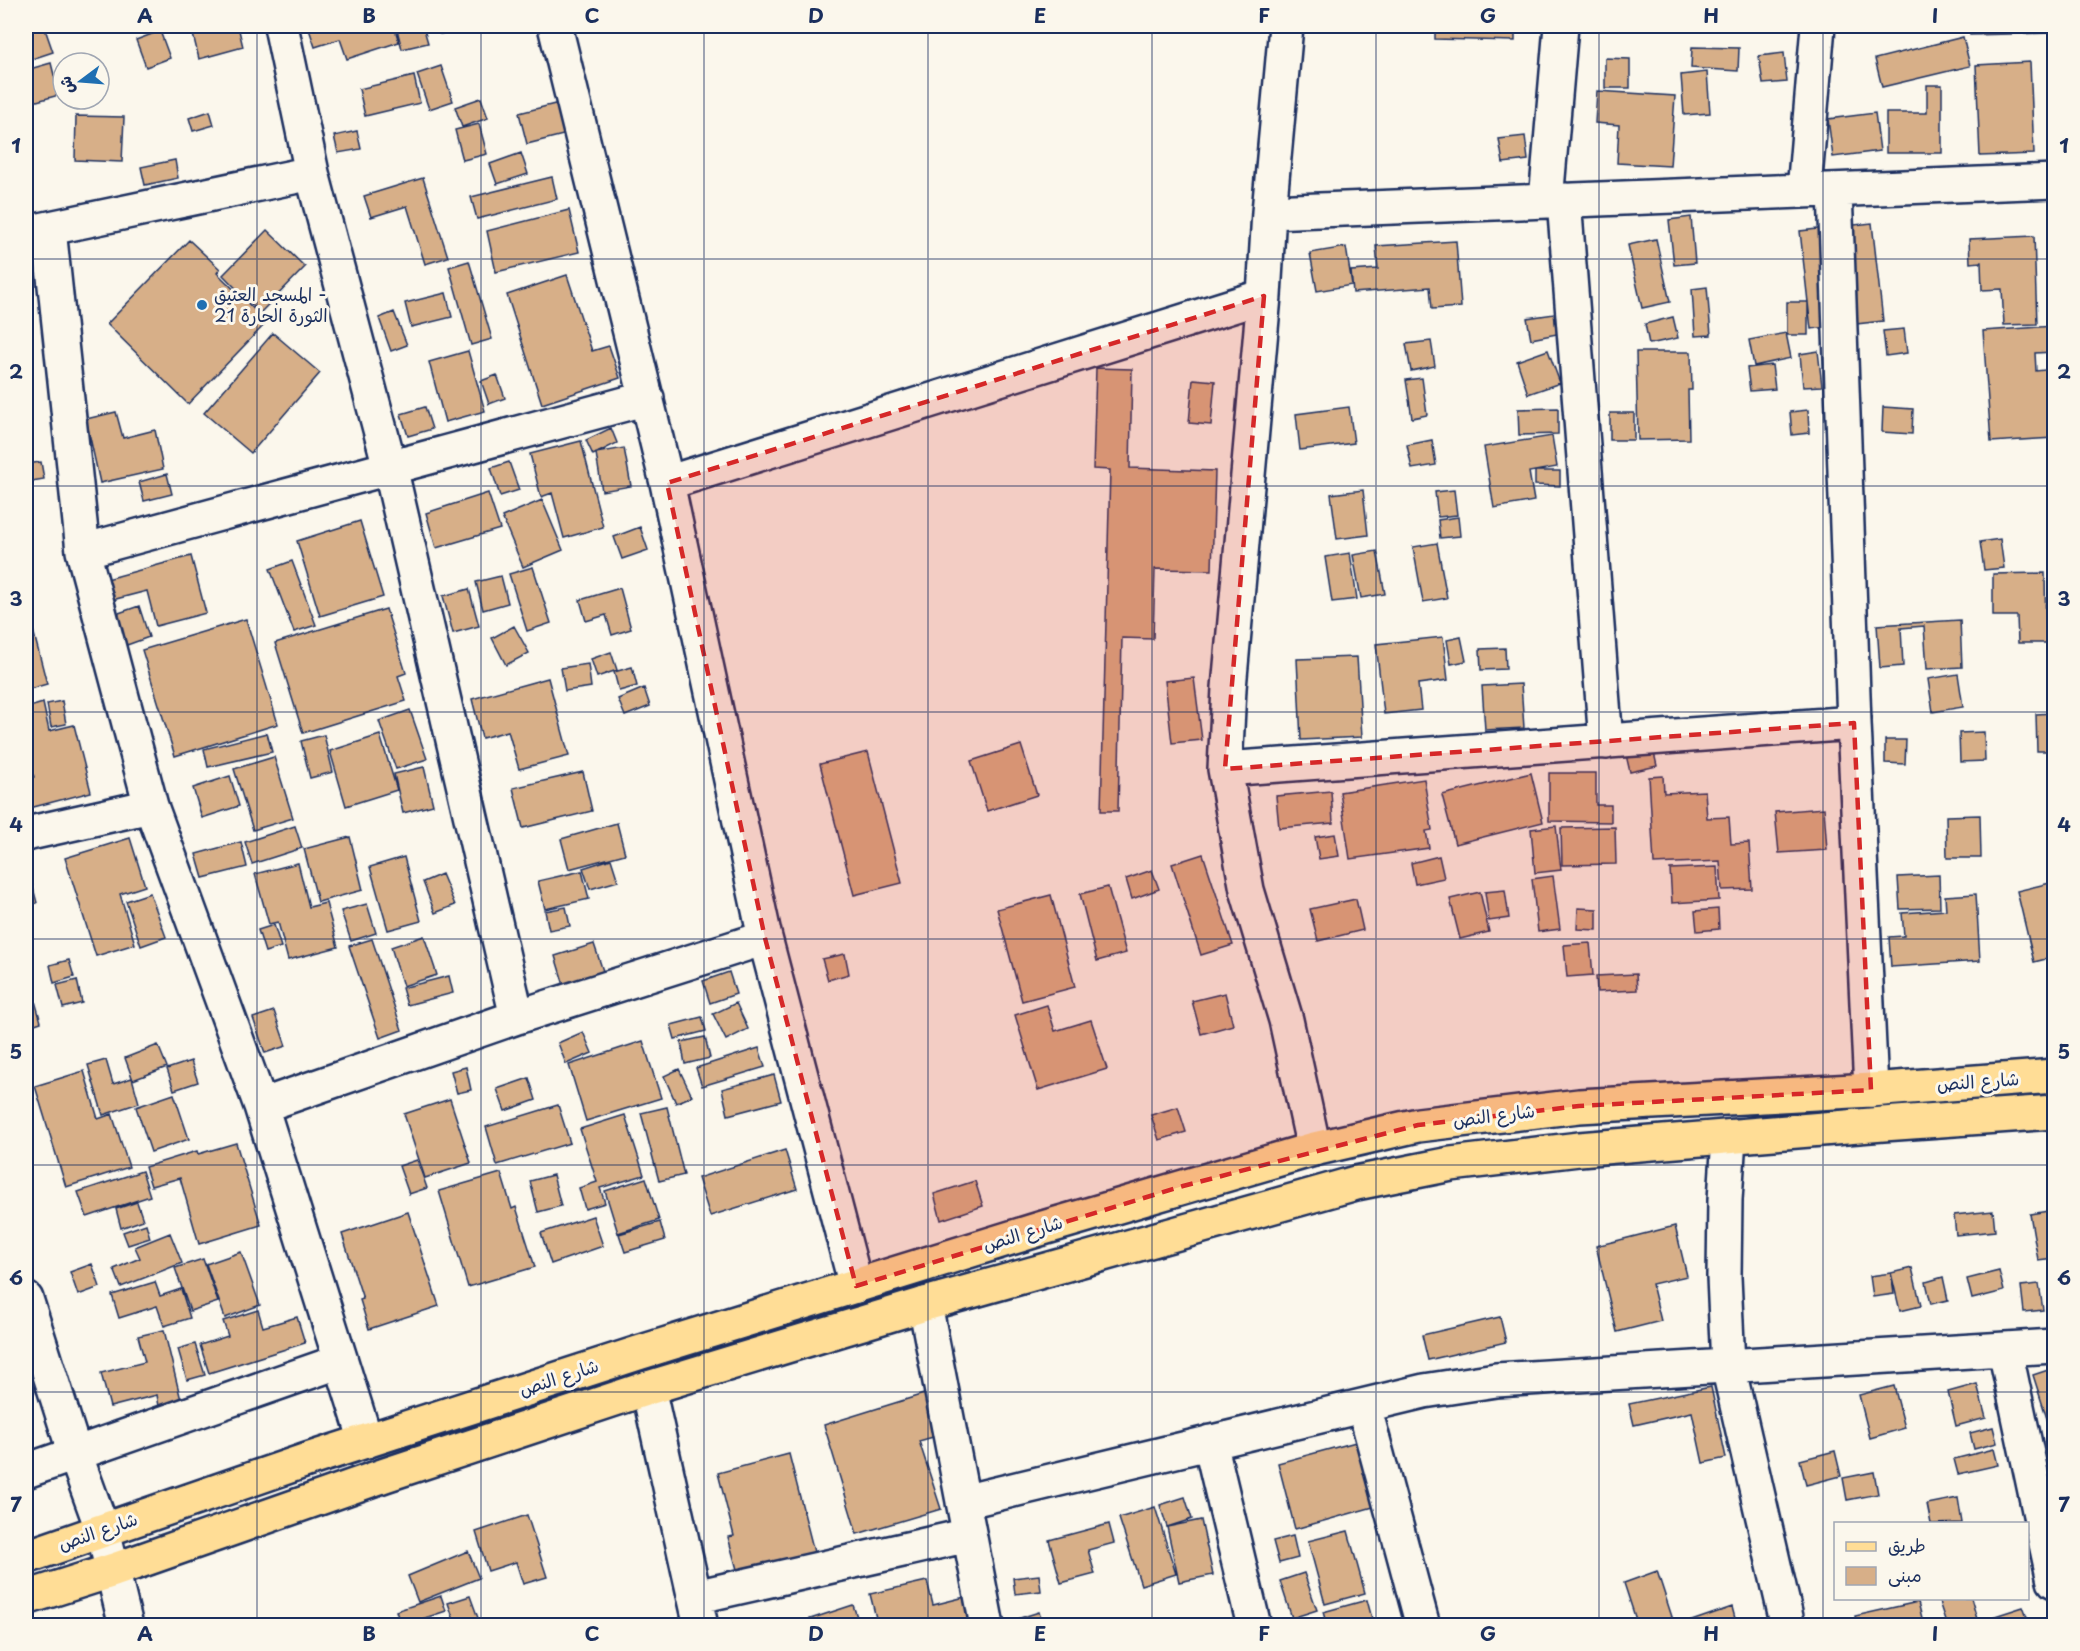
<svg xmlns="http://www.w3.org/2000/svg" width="2080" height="1651" font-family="'Playpen Sans','Playpen Sans Arabic',sans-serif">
<rect width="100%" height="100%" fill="#fbf7ec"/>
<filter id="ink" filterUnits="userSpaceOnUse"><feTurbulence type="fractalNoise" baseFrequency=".0167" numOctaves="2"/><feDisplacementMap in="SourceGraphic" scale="12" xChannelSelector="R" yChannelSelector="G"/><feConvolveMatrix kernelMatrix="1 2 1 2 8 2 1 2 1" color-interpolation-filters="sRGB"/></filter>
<g filter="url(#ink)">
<path fill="#d7af88" stroke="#1b2f5e" stroke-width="1.5" d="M26,26H44L53,52L26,61Z
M191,26H238L243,47L199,59Z
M308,26H394L399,42L347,59L340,39L315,47Z
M396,26H423L428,43L402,49Z
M438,26H475L440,34Z
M1435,26H1515V41L1435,39Z
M1970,26H2054V33L1970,35Z
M160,31L170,58L146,67L136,40Z
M1963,37L1970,66L1882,87L1875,59Z
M1692,47L1739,48L1738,71L1691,68Z
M1784,53L1787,82L1763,84L1759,56Z
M1605,58L1630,59V88H1605Z
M2030,62L2034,154L1980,156L1976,65Z
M51,63L59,95L26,104V70Z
M441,66L453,101L429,109L417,74Z
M1707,72L1710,113L1684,115L1681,75Z
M414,76L420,103L365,116L359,89Z
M1927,85H1942V153H1886V113H1927Z
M1597,91L1675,96L1670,166L1617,163L1619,125L1595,123Z
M481,98L488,118L462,127L455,107Z
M567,101L575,132L527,144L519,113Z
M210,111L214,125L193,131L189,118Z
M1875,113L1880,151L1833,157L1828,119Z
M76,116L124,117L122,162L75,160Z
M479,124L487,154L463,160L455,130Z
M357,131L361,149L338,153L334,136Z
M1525,136L1528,160L1503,163L1499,139Z
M521,153L528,174L497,184L490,164Z
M175,160L178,178L145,185L141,167Z
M552,177L557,199L477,219L471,197Z
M423,178L448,257L425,264L407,206L371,217L364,196Z
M569,210L579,252L496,272L487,231Z
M1691,217L1695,263L1674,265L1669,220Z
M1872,223L1883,321L1811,329L1800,231Z
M267,230L305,267L260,313L223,275Z
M2034,236L2037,324L2004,325L2002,289L1982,290L1981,262L1970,263L1969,239Z
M1656,239L1670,302L1642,308L1628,245Z
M189,240L220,269L217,273L267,322L188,404L107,324Z
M1456,241L1461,307L1432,309L1430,287L1353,293L1351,271L1378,269L1376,246Z
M1346,247L1352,285L1317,291L1310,253Z
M469,261L492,339L471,345L449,267Z
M567,275L592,351L609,346L620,378L542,404L507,295Z
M1707,287L1711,335L1695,336L1692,289Z
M446,293L452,317L411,327L405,303Z
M1787,302H1808V335H1787Z
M394,312L407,345L391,351L379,318Z
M1554,314L1557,334L1531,339L1527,318Z
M1673,317L1678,338L1649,344L1645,324Z
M2054,326V352L2035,353L2036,371L2054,369V438L1991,442L1983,331Z
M1904,329L1907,353L1886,356L1883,331Z
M273,333L320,373L251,453L204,413Z
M1786,333L1791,358L1754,366L1749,340Z
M1431,341L1435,366L1411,371L1406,344Z
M1548,350L1560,383L1528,394L1517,361Z
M468,351L485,411L445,422L429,362Z
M1818,351L1822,386L1803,387L1800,354Z
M1636,352H1691L1692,390H1688L1689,439L1638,440Z
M1772,365L1775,389L1750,391L1747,368Z
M1096,368L1132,369L1130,468L1215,471L1212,570L1155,569L1153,639L1122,638L1118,811H1101L1110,470L1093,469Z
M497,375L505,398L489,404L481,381Z
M1422,378L1427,415L1412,418L1406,380Z
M1193,379L1215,381L1211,425L1189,423Z
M425,407L432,429L408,436L401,414Z
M1349,407L1354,443L1300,450L1296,414Z
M1883,407L1913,409L1912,434L1882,432Z
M1558,408V434L1519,435L1518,409Z
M1808,410L1809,433L1792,435L1790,412Z
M116,412L123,438L155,430L163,469L100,483L86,419Z
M1610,413H1634V440H1610Z
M611,428L617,443L593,455L586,440Z
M1552,436L1557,467L1529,472L1534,501L1494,508L1484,447Z
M1432,440L1436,465L1412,469L1407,445Z
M581,441L603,527L564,538L552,493L541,497L530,454Z
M624,448L631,486L602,491L596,453Z
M41,462L44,479L26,482V464Z
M509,462L519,490L500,496L491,468Z
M1535,471H1560V486L1535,485Z
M167,474L172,494L144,501L139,482Z
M1363,490L1368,535L1337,539L1331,494Z
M1454,490L1457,515L1438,517L1435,492Z
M488,493L500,529L436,548L426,513Z
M542,500L563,550L523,567L502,517Z
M1458,517L1460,536L1440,538L1438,520Z
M360,521L383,597L320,616L297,541Z
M640,527L648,550L622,559L614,537Z
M2000,539L2004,568L1984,570L1980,542Z
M1437,543L1447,598L1423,602L1413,547Z
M1377,551L1385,594L1361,598L1353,555Z
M1350,553L1357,599L1332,602L1325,557Z
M191,556L206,613L156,626L147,591L112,600L107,579Z
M292,561L316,625L294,632L270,569Z
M533,567L551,623L527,631L509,574Z
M2045,573L2046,643H2018L2017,616H1993V574Z
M501,576L508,603L483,610L476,582Z
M620,588L631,629L612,635L606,615L586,621L580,600Z
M469,589L479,626L453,633L443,596Z
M26,603L47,684L26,690Z
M139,606L149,637L127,645L116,614Z
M386,609L406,673L398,676L406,701L303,733L275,643Z
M246,619L278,724L175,756L142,650Z
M1960,620L1962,667L1927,669L1924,626L1901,628L1903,666L1880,668L1877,625Z
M514,626L529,653L506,665L492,638Z
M1443,637L1448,680L1418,684L1421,710L1384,714L1376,644Z
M1461,637L1466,661L1451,664L1447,640Z
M1505,648L1506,669L1481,670L1480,649Z
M611,652L617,670L597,677L591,659Z
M1357,657L1362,737L1301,740L1297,659Z
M588,664L591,687L565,691L561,668Z
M632,667L637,686L619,691L614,672Z
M1958,674L1963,707L1933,712L1928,679Z
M548,678L569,756L519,769L508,731L482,738L472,699Z
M1194,678L1202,740L1172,743L1165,681Z
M1521,684L1524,728L1485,730L1482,686Z
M644,688L650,706L625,716L618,699Z
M62,701L66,724L51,727L47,704Z
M43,703L49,731L74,725L91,792L26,809V779L34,777L26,743V708Z
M410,710L427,759L396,769L379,721Z
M2054,713V751H2037L2036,714Z
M1984,732L1985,761L1960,762L1959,733Z
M267,733L272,752L208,767L204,749Z
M324,735L333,772L310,778L301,741Z
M380,735L397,790L346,806L330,751Z
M1650,735L1657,766L1630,772L1623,742Z
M1885,740H1906L1905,764L1885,763Z
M1021,745L1037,795L987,811L971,761Z
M868,752L902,883L854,895L820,764Z
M274,757L293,818L253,830L234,769Z
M424,767L433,805L403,813L394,774Z
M583,772L592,811L523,828L513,788Z
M1531,773L1543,822L1455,844L1442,795Z
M1549,773H1596V805H1611V822L1549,821Z
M230,776L239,806L202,818L193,788Z
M1663,776L1664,793L1705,791L1707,818L1729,817L1731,844L1749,843L1752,889L1722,890L1720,861L1654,864L1649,777Z
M1424,779L1432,830L1426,831L1429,848L1350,859L1340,792Z
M1331,791L1333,823L1279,828L1276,796Z
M1824,808L1827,850L1779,853L1775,812Z
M1980,815L1981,858H1947L1946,816Z
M617,823L625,854L569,869L561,839Z
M295,826L302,848L252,864L245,842Z
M1556,826L1561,870L1535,873L1531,829Z
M1615,827L1616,864L1562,865L1561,828Z
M1335,834L1339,856L1319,859L1315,837Z
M350,837L363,890L318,902L304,849Z
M130,838L145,886L120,894L135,944L96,956L65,858Z
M241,842L247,867L203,878L196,854Z
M1203,854L1233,945L1201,955L1172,864Z
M1439,856L1444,878L1415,884L1411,863Z
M404,857L421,921L388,930L370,867Z
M611,859L618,881L590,889L583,868Z
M26,861L37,903L26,906Z
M298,863L309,907L326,903L338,947L288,960L278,922L269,924L255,874Z
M1717,867L1719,900L1672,903L1670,869Z
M1152,870L1159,889L1132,899L1126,879Z
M582,871L589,899L545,909L538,881Z
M442,874L455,905L435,913L423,882Z
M1939,875L1940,908L1900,909L1898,877Z
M1553,876L1560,929L1538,932L1532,879Z
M2054,882V957L2034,962L2017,891Z
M1108,887L1126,953L1097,961L1080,894Z
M1505,890L1509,918L1489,921L1485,892Z
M1480,892L1489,932L1460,939L1450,899Z
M150,893L166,937L141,946L126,901Z
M1976,894L1980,961L1891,967L1889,937L1904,936L1902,913L1946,910L1945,896Z
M1051,895L1075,987L1022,1001L997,909Z
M1356,899L1363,930L1318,941L1310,909Z
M367,904L376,933L351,941L341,911Z
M566,907L570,926L549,930L545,911Z
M1578,908L1597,909V930L1577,929Z
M1718,909L1719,929L1697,931L1695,911Z
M274,925L281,947L265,952L258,930Z
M424,936L437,975L403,986L391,947Z
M372,939L402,1030L380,1038L349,946Z
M1590,943L1593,975L1567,977L1564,945Z
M594,944L607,983L567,995L555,956Z
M845,954L849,974L828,980L822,959Z
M69,960L74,977L54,983L50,965Z
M729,972L736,994L710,1003L703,981Z
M1636,974L1637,990L1597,992L1596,976Z
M449,976L453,993L407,1005L402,988Z
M77,980L82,1003L63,1008L57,985Z
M31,987L41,1022L26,1027V989Z
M1225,993L1233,1025L1201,1034L1192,1001Z
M736,1003L748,1029L726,1040L713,1014Z
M1047,1005L1055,1031L1091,1020L1107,1069L1038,1090L1015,1015Z
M274,1011L286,1046L265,1053L253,1018Z
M702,1017L706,1031L675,1039L671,1025Z
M583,1032L592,1053L566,1064L558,1043Z
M705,1037L710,1058L685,1064L681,1042Z
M643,1041L661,1098L586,1121L569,1065Z
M158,1045L167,1067L133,1080L125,1058Z
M759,1048L765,1067L702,1086L696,1068Z
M106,1060L113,1084L132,1078L139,1103L103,1115L88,1065Z
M191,1061L198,1082L174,1090L167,1069Z
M466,1067L471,1090L457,1093L451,1071Z
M679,1069L692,1096L676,1103L664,1076Z
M84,1071L98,1119L112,1114L129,1167L66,1187L35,1086Z
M774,1075L781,1101L728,1115L722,1089Z
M529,1078L536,1100L505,1111L497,1089Z
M174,1094L189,1139L151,1152L136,1107Z
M450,1099L471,1163L425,1178L404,1114Z
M558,1105L570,1143L497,1165L486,1127Z
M667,1107L684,1175L659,1181L641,1113Z
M1178,1107L1186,1132L1159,1140L1151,1115Z
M625,1115L644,1175L600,1188L605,1203L585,1209L579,1188L597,1182L580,1129Z
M236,1143L261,1225L199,1244L180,1178L151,1186L145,1167L197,1151L198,1154Z
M785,1150L797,1189L710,1216L698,1178Z
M417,1160L427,1188L409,1194L399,1166Z
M142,1171L150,1196L87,1217L78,1192Z
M501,1173L512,1209L516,1207L535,1267L468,1287L439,1191Z
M553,1175L561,1206L538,1212L530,1181Z
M646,1178L659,1220L618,1233L605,1191Z
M975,1181L983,1206L941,1220L934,1194Z
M137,1202L143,1220L121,1228L116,1209Z
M2054,1210V1258L2038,1260L2030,1214Z
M1993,1211L1995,1231L1956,1235L1954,1215Z
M408,1212L439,1306L369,1329L360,1300L363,1299L342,1234Z
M593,1216L603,1246L551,1264L541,1233Z
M660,1222L665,1240L625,1252L619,1234Z
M146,1224L150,1238L128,1245L123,1232Z
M1675,1226L1687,1276L1652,1284L1661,1321L1617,1332L1596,1246Z
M170,1233L182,1263L121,1287L114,1269L140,1258L135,1247Z
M241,1252L260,1305L225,1318L206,1264Z
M203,1259L218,1302L190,1311L175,1268Z
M92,1264L100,1287L78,1295L70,1272Z
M1912,1268L1921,1306L1900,1311L1891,1273Z
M1999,1271L2004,1291L1972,1299L1967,1279Z
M1891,1273L1894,1294L1873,1297L1870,1276Z
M1943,1277L1948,1300L1931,1304L1926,1282Z
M155,1282L160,1296L181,1289L190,1318L164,1326L157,1306L119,1318L112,1295Z
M2039,1284L2043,1310L2024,1312L2021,1286Z
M258,1310L263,1327L297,1317L305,1343L209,1373L200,1345L228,1336L223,1321Z
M1500,1317L1506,1342L1428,1360L1422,1335Z
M164,1330L181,1400L159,1406L157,1395L110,1407L101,1373L145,1362L138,1336Z
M195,1344L205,1375L187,1380L178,1349Z
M2054,1368V1427L2050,1428L2033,1375Z
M1977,1384L1986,1418L1956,1426L1948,1392Z
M1894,1386L1905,1428L1870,1438L1859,1395Z
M1711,1387L1726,1458L1703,1463L1692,1412L1634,1425L1629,1404Z
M927,1393L940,1435L919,1441L941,1509L857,1534L824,1425Z
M1993,1427L1997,1443L1974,1449L1970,1433Z
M1367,1439L1384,1504L1295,1529L1278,1463Z
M1994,1449L1998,1465L1958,1474L1954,1459Z
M1835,1451L1841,1476L1806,1485L1800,1460Z
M789,1454L814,1552L738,1573L728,1537L734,1536L718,1473Z
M1874,1472L1878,1494L1847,1500L1843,1478Z
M1185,1497L1192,1519L1167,1527L1160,1505Z
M1958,1498L1962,1523L1931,1524L1927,1504Z
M1155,1507L1176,1574L1141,1585L1119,1518Z
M527,1515L547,1577L523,1584L516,1562L488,1571L476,1532Z
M1201,1520L1213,1575L1179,1582L1167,1527Z
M1109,1524L1114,1543L1088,1550L1095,1574L1061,1583L1049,1540Z
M1348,1531L1365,1593L1325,1604L1308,1541Z
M1293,1536L1298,1558L1279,1563L1273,1541Z
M468,1551L479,1578L418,1602L408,1576Z
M1657,1571L1675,1626H1638L1624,1583Z
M1304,1573L1317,1610L1292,1618L1280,1581Z
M1039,1575L1041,1591L1015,1594L1013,1578Z
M927,1581L933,1605L969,1596L976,1626H878L870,1594Z
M441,1596L446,1611L401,1626L396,1611Z
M470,1596L478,1618L456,1626L448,1603Z
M1971,1598L1979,1626H1947L1938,1599Z
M1367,1600L1374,1626H1327L1323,1612Z
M1918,1602L1924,1626H1857L1855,1616Z
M853,1605L860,1626H789Z
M1732,1607L1737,1626H1677Z
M2023,1607L2029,1623L2022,1626H1995L1992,1617Z
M1039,1612L1043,1626H1022L1020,1618Z"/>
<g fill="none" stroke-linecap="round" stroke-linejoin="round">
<defs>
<path id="minor" d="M281,26L312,173L390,467L517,1017
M555,26L667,483L765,938L856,1286
M1286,26L1269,212L1264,296L1229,688L1225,769L1247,890L1286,1020L1314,1149
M1835,190L1854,723L1871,1090
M1804,191L1818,26
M1564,200L1606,742
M1546,201L1561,26
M1269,212L2054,181
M49,229L83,551L151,806L261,1106L366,1441
M26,233L312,173
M667,483L1264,296
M83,551L647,398
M1225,769L1854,723
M26,834L151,806
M261,1106L517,1017L765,938
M1729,1137L1725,1200L1724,1277L1728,1366L1788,1626
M26,1299L75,1454L103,1531L126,1626
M925,1304L987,1626
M2005,1350L2054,1581
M648,1388L701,1626
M1364,1406L1423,1626
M1210,1442L1254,1626
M26,1471L341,1361
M963,1502L1424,1391L1496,1380L2054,1346
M695,1597L969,1535"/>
<path id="major" d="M26,1557L307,1460L638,1353L1043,1228L1314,1149L1418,1125L1579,1106L1871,1090L2054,1076
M26,1598L114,1570L385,1475L648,1388L925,1304L1356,1183L1451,1164L1579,1149L1883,1124L2054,1112"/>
</defs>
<use href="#minor" stroke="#1b2f5e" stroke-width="38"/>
<use href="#major" stroke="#1b2f5e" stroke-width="38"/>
<use href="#minor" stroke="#fbf7ec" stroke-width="33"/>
<use href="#major" stroke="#ffdd96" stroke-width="33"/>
</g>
</g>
<path fill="#d62828" fill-opacity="0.2" stroke="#d62828" stroke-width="4.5" stroke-dasharray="12 8" stroke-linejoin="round" d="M1264,296L1225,769L1854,723L1871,1090L1579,1106L1418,1125L1183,1186L856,1286L765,938L667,483Z"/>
<path fill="none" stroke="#1b2f5e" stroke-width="1.5" stroke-opacity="0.55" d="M257,26V1626M481,26V1626M704,26V1626M928,26V1626M1152,26V1626M1376,26V1626M1599,26V1626M1823,26V1626M26,259H2054M26,486H2054M26,712H2054M26,939H2054M26,1165H2054M26,1392H2054"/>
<circle fill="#1f6fb2" stroke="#fbf7ec" stroke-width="2" cx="202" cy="305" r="6"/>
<g text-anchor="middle" stroke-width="6" stroke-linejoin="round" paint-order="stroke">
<g font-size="18" fill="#1b2f5e" stroke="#fbf7ec" text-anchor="start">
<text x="214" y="301">المسجد العتيق -<tspan x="214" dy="21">الثورة الحارة 21</tspan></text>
</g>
<g font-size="18" fill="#1b2f5e" stroke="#fbf7ec">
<text transform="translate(1978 1082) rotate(-4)" y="6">شارع النص</text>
<text transform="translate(1494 1116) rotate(-7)" y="6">شارع النص</text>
<text transform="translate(1023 1234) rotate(-17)" y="6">شارع النص</text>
<text transform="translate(559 1378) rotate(-18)" y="6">شارع النص</text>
<text transform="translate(98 1532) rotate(-19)" y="6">شارع النص</text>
</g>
</g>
<rect width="2080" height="1651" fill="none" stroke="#fbf7ec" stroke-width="66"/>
<rect x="1834" y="1522" width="195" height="78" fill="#fbf7ec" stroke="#a1a7b3" stroke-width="1.5"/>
<rect x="1846" y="1542" width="30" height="9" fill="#ffdd96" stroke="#a1a7b3" stroke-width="1.5"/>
<text x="1888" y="1552" font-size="18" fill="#1b2f5e">طريق</text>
<rect x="1846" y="1567" width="30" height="18" fill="#d7af88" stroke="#a1a7b3" stroke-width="1.5"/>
<text x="1888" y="1582" font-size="18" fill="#1b2f5e">مبنى</text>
<g transform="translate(81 81) rotate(254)"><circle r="28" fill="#fbf7ec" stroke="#a1a7b3" stroke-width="1.5"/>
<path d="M0-4.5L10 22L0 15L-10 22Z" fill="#1f6fb2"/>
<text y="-9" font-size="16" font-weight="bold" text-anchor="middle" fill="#1b2f5e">ش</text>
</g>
<rect x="33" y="33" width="2014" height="1585" fill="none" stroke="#1b2f5e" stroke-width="2"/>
<g font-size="20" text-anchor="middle" font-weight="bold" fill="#1b2f5e">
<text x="145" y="23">A</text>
<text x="369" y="23">B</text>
<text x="592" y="23">C</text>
<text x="816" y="23">D</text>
<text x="1040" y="23">E</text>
<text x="1264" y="23">F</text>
<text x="1488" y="23">G</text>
<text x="1711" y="23">H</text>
<text x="1935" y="23">I</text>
<text x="16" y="153">1</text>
<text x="2064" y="153">1</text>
<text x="16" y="379">2</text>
<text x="2064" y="379">2</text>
<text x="16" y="606">3</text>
<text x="2064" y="606">3</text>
<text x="16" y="832">4</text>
<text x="2064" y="832">4</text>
<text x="16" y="1059">5</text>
<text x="2064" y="1059">5</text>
<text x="16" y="1285">6</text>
<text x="2064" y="1285">6</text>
<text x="16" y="1512">7</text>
<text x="2064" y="1512">7</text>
<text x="145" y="1641">A</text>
<text x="369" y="1641">B</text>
<text x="592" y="1641">C</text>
<text x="816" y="1641">D</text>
<text x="1040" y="1641">E</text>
<text x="1264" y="1641">F</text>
<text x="1488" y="1641">G</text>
<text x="1711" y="1641">H</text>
<text x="1935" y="1641">I</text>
</g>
</svg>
